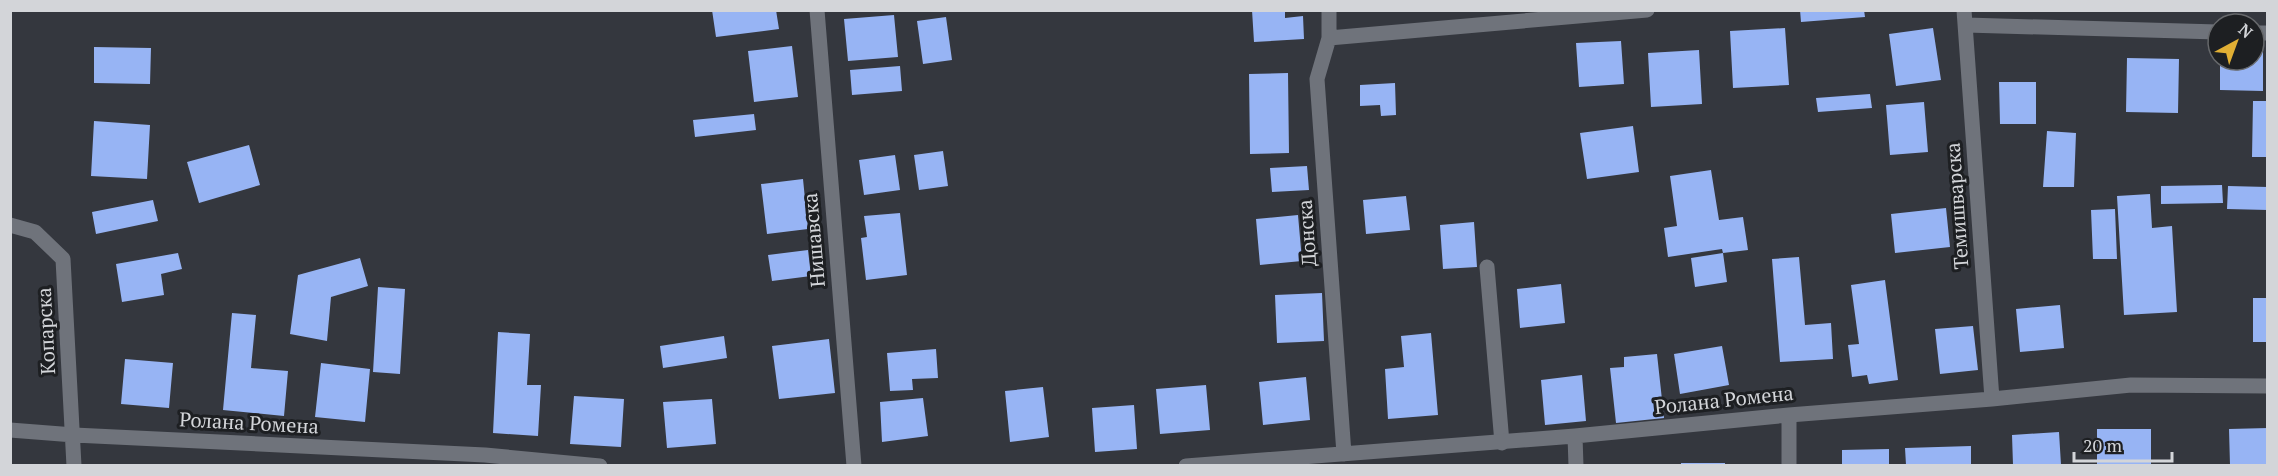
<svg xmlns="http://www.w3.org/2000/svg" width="2278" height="476" font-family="'PT Serif',serif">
<rect width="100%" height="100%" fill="#34373e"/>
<path fill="#97b4f4" d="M712,10H776L779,29L716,37Z
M1252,10H1285V18L1303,16L1304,39L1254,42Z
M1800,10H1864L1865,17L1801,22Z
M894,15L898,57L848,61L844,19Z
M946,17L952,60L923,64L917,21Z
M1785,28L1789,85L1733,88L1730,31Z
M1933,28L1941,80L1896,86L1889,34Z
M1621,41L1624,84L1579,87L1576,43Z
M792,46L798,97L754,102L748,51Z
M94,47L151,48L150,84L94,83Z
M1699,50L1702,104L1651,107L1648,53Z
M2254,51H2263V91L2220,90V60H2254Z
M2127,58L2179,59L2178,113L2126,112Z
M900,66L902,91L852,95L850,70Z
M1288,73L1289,153L1250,154L1249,74Z
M1999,82H2036V124H2000Z
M1395,83L1396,115L1381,116L1380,105L1360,106V85Z
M1870,94L1872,108L1818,112L1816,98Z
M2253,101H2268V157H2252Z
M1924,102L1928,152L1890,155L1886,105Z
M754,114L756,130L695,137L693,120Z
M94,121L150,125L147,179L91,176Z
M1633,126L1639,172L1587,179L1580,133Z
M2047,131L2076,133L2074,187H2043Z
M249,145L260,185L199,203L187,162Z
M943,151L948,186L919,190L914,155Z
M895,155L900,190L864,195L859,160Z
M1307,166L1309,190L1272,192L1270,168Z
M1711,170L1719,220L1743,217L1748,250L1723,253L1722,249L1668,257L1664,228L1677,226L1670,176Z
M803,179L808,229L767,234L761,184Z
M2222,185L2223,203L2161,204V186Z
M2228,186L2268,187V210L2227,209Z
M2150,194L2152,228L2172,226L2177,312L2124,315L2117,196Z
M1406,196L1410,230L1366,234L1363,200Z
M153,200L158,221L96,234L92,212Z
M1946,208L1950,247L1895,253L1891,214Z
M2115,209L2117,259H2093L2091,210Z
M900,213L907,275L866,280L861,238L867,237L864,216Z
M1298,215L1302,261L1260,265L1256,219Z
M1474,222L1477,267L1443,269L1440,225Z
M808,250L811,276L772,281L768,255Z
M178,253L182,269L161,274L164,295L122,302L116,264Z
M1723,253L1727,282L1695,287L1691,258Z
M1799,257L1805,325L1831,323L1833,359L1780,362L1772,259Z
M360,258L368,286L331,297L327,341L290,334L298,275Z
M1885,280L1898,380L1869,384L1867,375L1852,377L1848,345L1859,344L1851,285Z
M1561,284L1565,323L1520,328L1517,289Z
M378,287L405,289L400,374L373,372Z
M1322,293L1324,341L1277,343L1275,295Z
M2253,298H2268V342H2253Z
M2060,305L2064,348L2020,352L2016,309Z
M232,313L256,315L251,368L288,371L284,416L223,410Z
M1973,326L1978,370L1940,374L1935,329Z
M498,332L530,334L527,385H541L538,436L493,433Z
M1431,333L1438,415L1388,419L1385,369L1404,367L1401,336Z
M724,336L727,358L663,368L660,346Z
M829,339L835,393L779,399L772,346Z
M1722,346L1729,385L1680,394L1674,354Z
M936,349L938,378L912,379L913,390L890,391L887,353Z
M1657,354L1664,418L1616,423L1610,368L1624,367V357Z
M125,359L173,363L169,408L121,404Z
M321,363L370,369L365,422L315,417Z
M1582,375L1586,421L1545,425L1541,380Z
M1306,377L1310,420L1263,425L1259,382Z
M1206,385L1210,430L1160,434L1156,389Z
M1043,387L1049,437L1010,442L1005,391Z
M574,396L624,399L621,447L570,444Z
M923,398L928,436L882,442L880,402Z
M712,399L716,444L667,448L663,402Z
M1134,405L1137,449L1095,452L1092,408Z
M2268,428V465H2230L2229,429Z
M2097,429H2151V465H2097Z
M2059,432L2061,465H2013L2012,435Z
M1971,446V465H1906L1905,448Z
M1889,449V465H1842V450Z
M1681,463H1725V465H1681Z"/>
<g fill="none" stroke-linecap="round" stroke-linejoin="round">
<path stroke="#6f737b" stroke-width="15" d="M1487,267L1502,443"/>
<path stroke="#6f737b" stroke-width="15" d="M817,10L854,466
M1329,10V38L1317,79L1344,454
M1964,10L1992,399
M1966,25L2218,32
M2254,33H2268
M1329,38L1647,10
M10,225L35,232L63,259L74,466
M1789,415V466
M10,430L74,435L485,455L600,466
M1575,436L1576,466
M1186,466L1575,436L1789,415L1992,399L2131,385L2268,386"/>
</g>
<g text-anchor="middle" stroke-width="6" stroke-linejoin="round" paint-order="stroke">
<g font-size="20" fill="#d3d5d9" stroke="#1d1f22">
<text transform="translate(1957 206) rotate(-94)" y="7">Темишварска</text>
<text transform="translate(1307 233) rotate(-94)" y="7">Донска</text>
<text transform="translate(814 240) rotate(-95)" y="7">Нишавска</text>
<text transform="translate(46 331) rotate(-93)" y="7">Копарска</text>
<text transform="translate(1724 400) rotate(-6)" y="7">Ролана Ромена</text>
<text transform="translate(249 423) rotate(3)" y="7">Ролана Ромена</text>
</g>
</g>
<rect width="2278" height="476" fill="none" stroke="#d3d5d9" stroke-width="24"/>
<g transform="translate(2236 42) rotate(41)"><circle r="28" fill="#1d1f22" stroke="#66686b" stroke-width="1.5"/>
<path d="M0-4.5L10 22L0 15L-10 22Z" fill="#e1af34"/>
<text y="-9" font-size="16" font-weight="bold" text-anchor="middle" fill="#d3d5d9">N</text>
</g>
<path d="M2074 452v9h98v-9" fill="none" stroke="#d3d5d9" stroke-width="3"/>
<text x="2083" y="452" font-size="18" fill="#d3d5d9" stroke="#1d1f22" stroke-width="4.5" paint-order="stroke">20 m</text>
</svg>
